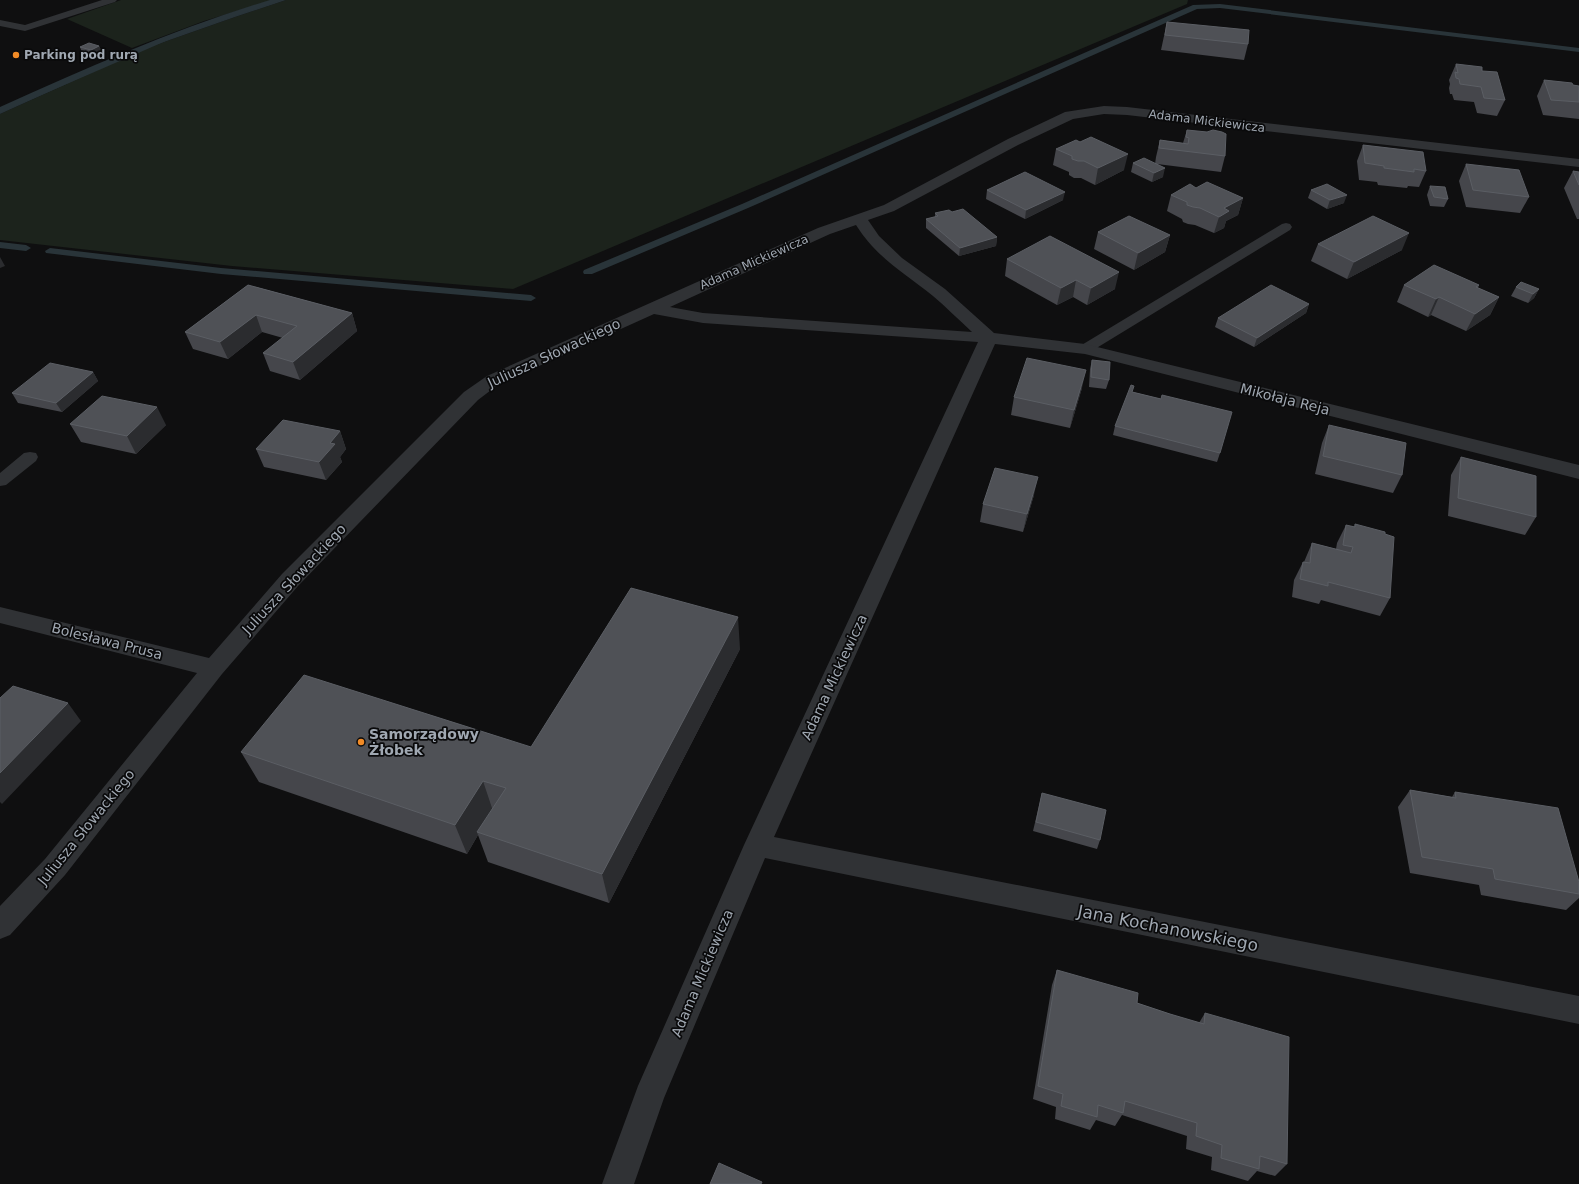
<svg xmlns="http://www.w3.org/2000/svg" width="1579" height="1184" font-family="'DejaVu Sans',sans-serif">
<rect width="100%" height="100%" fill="#0f0f10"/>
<path fill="#1c231c" d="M121,0H273L204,21L132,48L67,19Z
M286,0H1188L1187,4L513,289L232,266L0,240V114L144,49L235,17Z"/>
<path fill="#293439" d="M278,0H286L235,17L144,49L0,114V110C91,69 182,27 278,0Z"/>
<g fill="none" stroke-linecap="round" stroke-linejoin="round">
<path fill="#293439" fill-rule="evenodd" d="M270,0H282L175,37L0,113V107C89,67 177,28 270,0Z
M1220,4L1579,48V52L1220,8L1197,9L748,208L592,274H584L583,272L584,270L742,204L1193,5Z
M0,242L26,245L31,248L26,251L0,248Z
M50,248L221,268L531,295L536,298L531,301L221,274L46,253L45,251Z"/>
<path fill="#303235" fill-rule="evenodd" d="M102,0H117L115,2L25,31L0,26V20L25,25Z
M1286,223L1290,224L1292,227L1290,230L1090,352L1085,353L1080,352L1078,349L1080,346L1282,224Z
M30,452L36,453L38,457L36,461L6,485L0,486V473L24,453Z"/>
<path fill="#303235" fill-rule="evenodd" d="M1104,106L1127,107L1579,159V167L1127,115L1104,114L1073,119L1018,145L894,211L868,220L879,236L902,258L945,289L994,333L1085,344L1579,465V479L1085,354L995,344L774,837L1579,996V1024L765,858L664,1098L634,1184H602L638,1086L744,845L978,342L703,323L654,314L499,384L478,400L298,586L222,674L65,875L10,935L0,939V906L45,859L197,673L0,623V607L209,658L282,574L464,392L487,376L818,228L884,205L1008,139L1065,112ZM856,225C877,258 903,272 933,296C946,307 959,320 972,332L703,313L670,307L830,234Z"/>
</g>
<path fill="#45464b" d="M1167,22L1248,44L1244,60L1161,50Z
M99,46L103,53L94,58L83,55L80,47Z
M1456,64L1482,71L1505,100L1497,116L1477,113L1474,102L1454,100L1452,94H1450L1449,88L1450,84L1449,80Z
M1544,80L1579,86V119L1543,115L1537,96Z
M1187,130L1225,156L1221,172L1157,164L1163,177L1152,182L1131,172L1133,163L1155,164L1156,157L1160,140L1183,143Z
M1363,145L1426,171L1419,187L1408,186L1407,188L1378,185L1377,182L1359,180L1357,161Z
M1056,149L1124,170L1095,185L1081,178H1074L1069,175V172L1053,165Z
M1466,164L1529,197L1520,213L1466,207L1459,181Z
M1573,171L1579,172V219H1577L1564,188Z
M1430,186L1448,199L1444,207L1430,206L1427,195Z
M1196,188L1243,198L1238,215L1226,221L1224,228L1214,233L1195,225L1188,224L1183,222L1182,219L1167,211L1171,195Z
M987,190L1063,200L1025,219L986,199Z
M1311,190L1344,203L1327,209L1308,198Z
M952,212L997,237L996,246L959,256L926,228V219L935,217V213Z
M1098,232L1170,235L1165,252L1134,270L1094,249Z
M1318,244L1402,250L1347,279L1311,261Z
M1007,259L1115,289L1087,305L1073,297L1057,305L1005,276Z
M248,285L352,313L357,331L300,380L270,371L263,353L283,338L262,332L228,359L193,349L185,332Z
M1404,285H1479L1478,288L1499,297L1490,315L1466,331L1431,315L1428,317L1397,302Z
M1516,287L1539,289L1534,298L1528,303L1511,296Z
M1309,304L1306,313L1254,347L1215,327L1218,318Z
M1092,360L1109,380L1106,389L1089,387L1090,369Z
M93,372L98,381L62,412L18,403L12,393Z
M1082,388L1070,428L1011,415L1014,397Z
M1133,392L1161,399L1220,453L1217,462L1113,435L1115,426Z
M70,424L166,425L136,454L81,442Z
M1329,425L1402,475L1393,493L1315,474L1322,443Z
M340,431L346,449L340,457L342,462L326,480L264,467L256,449Z
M1461,457L1536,517L1525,535L1448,516L1451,475Z
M1034,495L1023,532L980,522L983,504Z
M1355,524L1390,598L1380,616L1321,600L1319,604L1292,597L1294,580L1303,562H1304L1312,543L1336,549L1337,543L1346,525L1354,527Z
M740,649L609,903L488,862L478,835L467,854L259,782L241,752L531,747Z
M1410,790L1452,797L1455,792L1579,894V898L1566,910L1481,895L1479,885L1410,873L1398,807Z
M1042,793L1100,840L1097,849L1033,831Z
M1057,970L1137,1003L1170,1014L1199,1023L1205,1013L1287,1164L1275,1176L1257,1171L1248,1181L1211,1170L1212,1157L1186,1149L1187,1136L1122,1115L1115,1126L1096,1120L1090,1130L1055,1119L1056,1107L1033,1099L1052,985Z"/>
<path fill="#2b2c2f" d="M99,46L103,53L94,58L91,50Z
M1128,154L1124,170L1095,185L1098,168Z
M1165,168L1163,177L1152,182L1154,173Z
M1065,192L1063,200L1025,219L1026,210Z
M1347,195L1344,203L1327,209L1330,200Z
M1243,198L1238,215L1226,221L1224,228L1214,233L1219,217L1224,208Z
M1409,233L1402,250L1347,279L1354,262Z
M1170,235L1165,252L1134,270L1138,253Z
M997,237L996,246L959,256L960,248Z
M0,257L5,266L0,268Z
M1119,272L1115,289L1087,305L1091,288Z
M1076,280L1073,297L1057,305L1061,288Z
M1539,289L1534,298L1528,303L1533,294Z
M1439,297L1431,315L1428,317L1436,299Z
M1499,297L1490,315L1466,331L1475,314Z
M1309,304L1306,313L1254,347L1257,338Z
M352,313L357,331L300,380L293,362Z
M256,315L262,332L228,359L220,342Z
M1086,370L1082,388L1070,428L1074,410Z
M93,372L98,381L62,412L56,403Z
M157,407L166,425L136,454L127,436Z
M340,431L346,449L340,457L342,462L326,480L319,462L330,443Z
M1038,477L1034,495L1023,532L1027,514Z
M738,617L740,649L609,903L602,874Z
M68,703L81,721L2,804L0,802V773Z
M483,781L493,811L477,832L478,835L467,854L455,825Z"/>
<path fill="#4f5156" stroke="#5b5e64" d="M1167,22L1249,30L1248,44L1165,35Z
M89,43L99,46L91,50L80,47Z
M1456,64L1482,67V71L1497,72L1505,100L1484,98L1481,87L1460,84L1459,79L1456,78L1455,72L1458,73Z
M1544,80L1572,83L1573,85L1579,86V102L1551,100Z
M1187,130L1207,132L1213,130L1222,132L1226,134L1225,156L1159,148L1160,140L1188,144L1189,138L1186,137Z
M1091,137L1128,154L1098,168L1084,161H1078L1072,159V156L1056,149L1076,140L1080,142Z
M1363,145L1423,152L1426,171L1414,169V172L1384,168V166L1365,163Z
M1144,158L1165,168L1154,173L1133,163Z
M1466,164L1519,170L1529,197L1473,190Z
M1573,171L1579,172V185Z
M1025,172L1065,192L1026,210L987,190Z
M1207,182L1243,198L1224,208L1229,211L1219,217L1200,208L1193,207L1187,205V202L1171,195L1190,184L1196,188Z
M1327,184L1347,195L1330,200L1311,190Z
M1430,186L1445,187L1448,199L1434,197Z
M963,209L997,237L960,248L926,219L938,216L935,213L949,210L952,212Z
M1129,216L1170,235L1138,253L1098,232Z
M1373,216L1409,233L1354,262L1318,244Z
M1050,236L1119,272L1091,288L1076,280L1061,288L1007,259Z
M1434,265L1479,285L1476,287L1499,297L1475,314L1439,297L1436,299L1404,285Z
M1521,282L1539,289L1533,294L1516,287Z
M248,285L352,313L293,362L263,353L297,326L256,315L220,342L185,332Z
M1271,285L1309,304L1257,338L1218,318Z
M1027,358L1086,370L1074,410L1014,397Z
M1092,360L1110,362L1109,380L1091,377Z
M50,363L93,372L56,403L12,393Z
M1131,385L1134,386L1132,392L1161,399L1162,395L1232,412L1220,453L1115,426Z
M102,396L157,407L127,436L70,424Z
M283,420L340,431L330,443L335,444L319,462L256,449Z
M1329,425L1406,443L1402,475L1323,456Z
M1461,457L1536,476V517L1458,498Z
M995,468L1038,477L1027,514L983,504Z
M1355,524L1385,532V534L1394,537L1390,598L1328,582V586L1300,579L1303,562L1310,563L1312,543L1351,553L1353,547L1343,545L1346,525L1355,527Z
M631,588L738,617L602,874L477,832L506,788L483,781L455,825L241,752L304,675L531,747Z
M13,686L68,703L0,773V698Z
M1410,790L1456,798L1455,792L1558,808L1579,882V894L1495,879L1493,869L1422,857Z
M1042,793L1106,810L1100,840L1036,822Z
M1057,970L1138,993L1137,1003L1170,1014L1204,1024L1205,1013L1289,1037L1287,1164L1260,1156L1259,1169L1221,1158L1222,1145L1196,1136L1197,1123L1125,1101L1123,1113L1098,1105L1097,1117L1061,1106L1063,1094L1038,1086Z
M719,1163L762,1182L761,1184H710Z"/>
<g fill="#f28b26" stroke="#0a0a0b" stroke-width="1.5">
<circle cx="16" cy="55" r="4"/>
<circle cx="361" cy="742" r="4"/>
</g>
<g text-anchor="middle" stroke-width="3.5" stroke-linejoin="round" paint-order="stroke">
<g font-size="12" font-weight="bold" fill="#a0a8b2" stroke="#0a0a0b" text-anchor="start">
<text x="24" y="59">Parking pod rurą</text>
</g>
<g font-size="12" fill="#a0a8b2" stroke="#0a0a0b">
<text transform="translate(1207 121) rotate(7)" y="4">Adama Mickiewicza</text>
<text transform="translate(754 262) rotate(-24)" y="4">Adama Mickiewicza</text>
</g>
<g font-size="14" fill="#a0a8b2" stroke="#0a0a0b">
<text transform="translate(554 353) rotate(-25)" y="5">Juliusza Słowackiego</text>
<text transform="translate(1285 399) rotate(14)" y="5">Mikołaja Reja</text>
<text transform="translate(294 579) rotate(-47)" y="5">Juliusza Słowackiego</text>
<text transform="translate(107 641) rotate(14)" y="5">Bolesława Prusa</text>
<text transform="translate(834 677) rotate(-65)" y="5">Adama Mickiewicza</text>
<text transform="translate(86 827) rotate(-51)" y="5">Juliusza Słowackiego</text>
<text transform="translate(702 973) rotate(-67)" y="5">Adama Mickiewicza</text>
</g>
<g font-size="14" font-weight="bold" fill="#a0a8b2" stroke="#0a0a0b" text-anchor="start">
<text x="369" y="739">Samorządowy<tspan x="369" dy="16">Żłobek</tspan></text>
</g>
<g font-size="17" fill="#a0a8b2" stroke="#0a0a0b">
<text transform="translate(1168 928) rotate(11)" y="6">Jana Kochanowskiego</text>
</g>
</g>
</svg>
